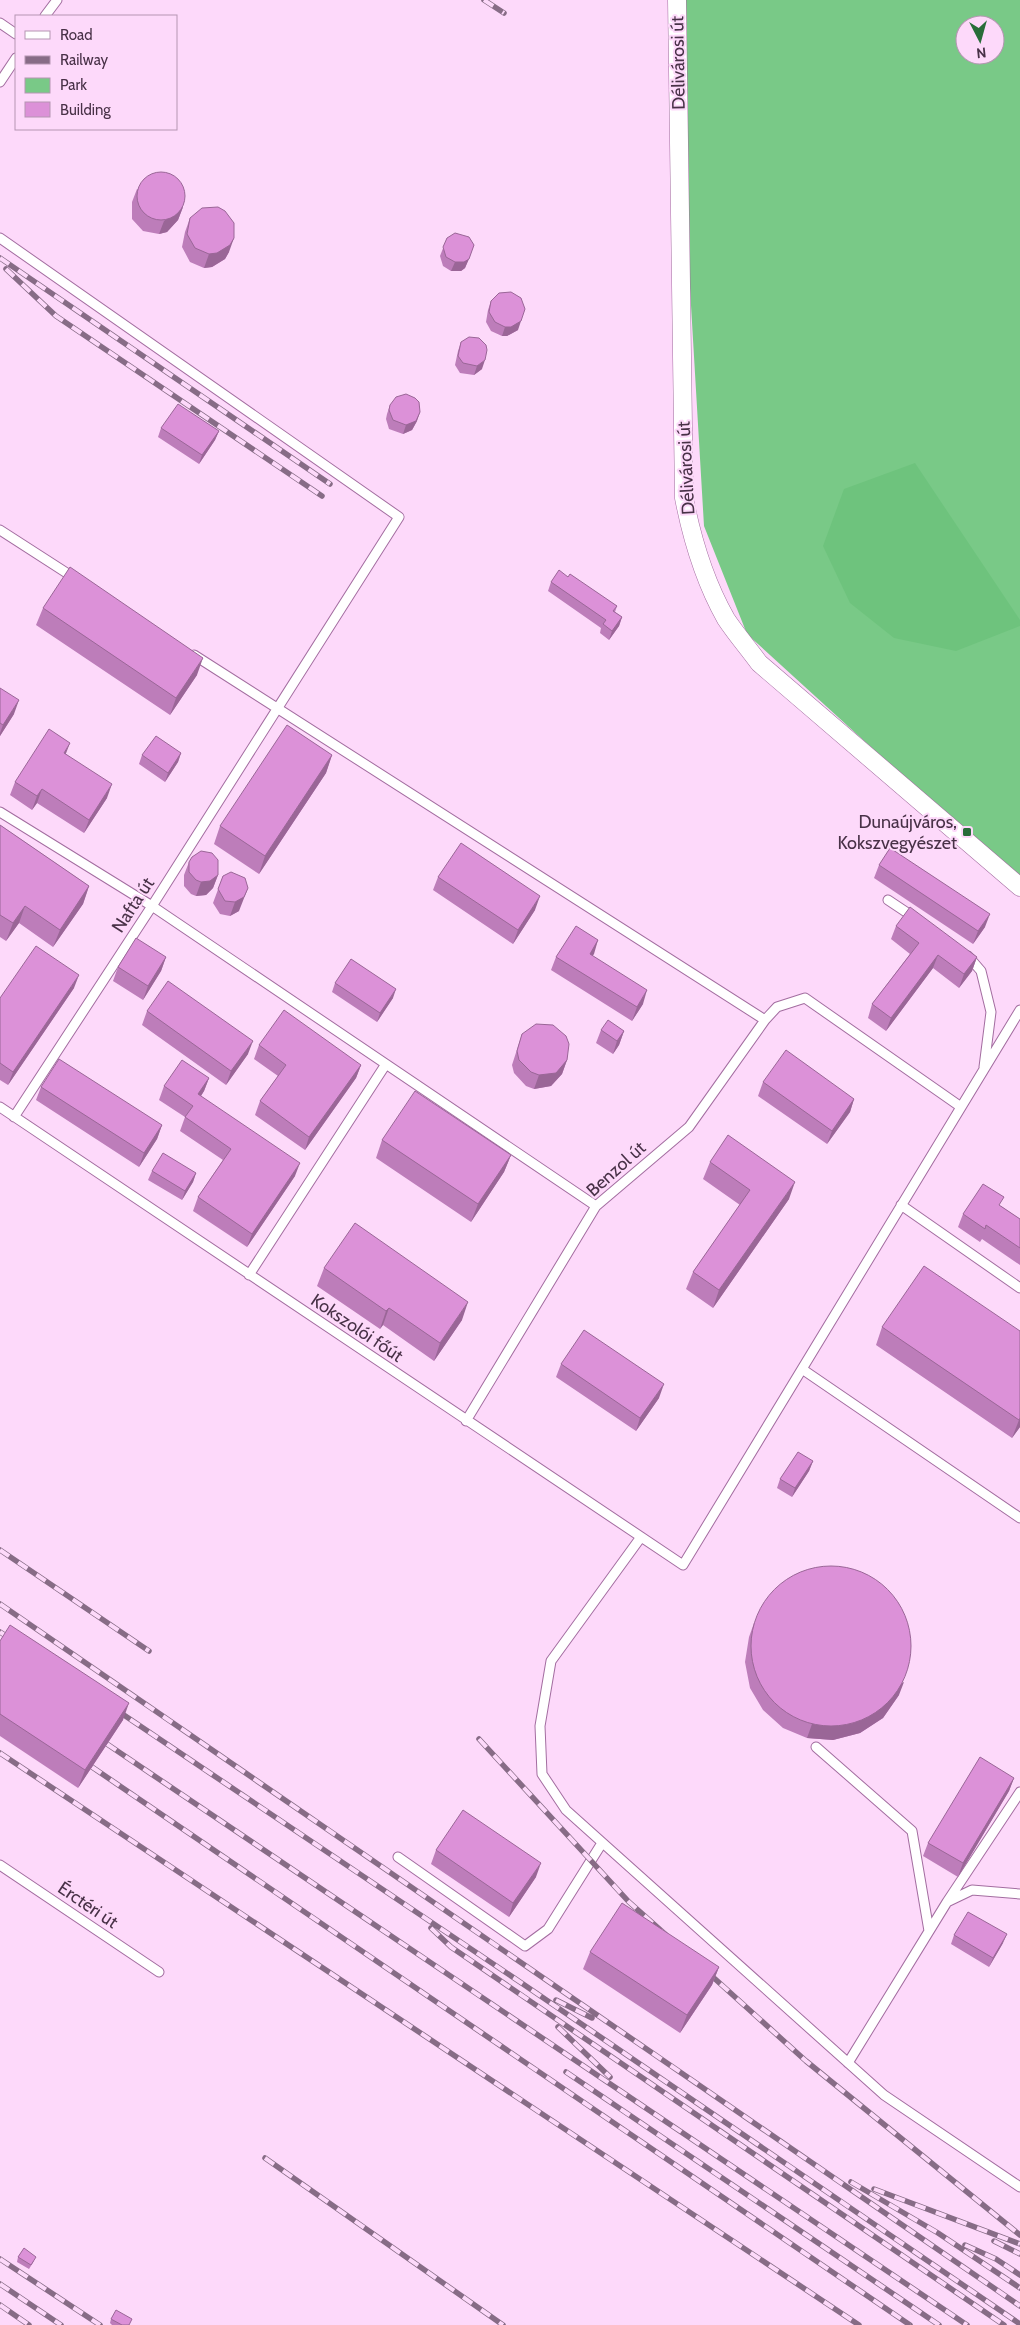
<svg xmlns="http://www.w3.org/2000/svg" width="1020" height="2325" font-family="Cabin,sans-serif">
<rect width="100%" height="100%" fill="#fdd9fa"/>
<path fill="#79c987" fill-rule="evenodd" d="M673,0H1020V883L747,634L704,526ZM965,25H995V55H965Z"/>
<path fill="#6ec37d" d="M915,463L1020,620V626L956,651L894,638L850,603L823,546L844,489Z"/>
<g fill="none" stroke-linecap="round" stroke-linejoin="round">
<defs>
<path id="service" d="M45,16L57,0
M0,23L16,34
M0,82L16,58
M0,238L399,517L152,906L14,1117
M0,530L76,579
M194,655L765,1020
M0,812L152,906L596,1206
M888,900L915,918
M968,956L981,971L991,1012L984,1067
M0,1107L683,1565L1020,1010
M901,1205L1020,1288
M249,1275L386,1064
M802,1369L1020,1518
M466,1421L596,1206L689,1127L765,1020L777,1007L805,998L961,1107
M641,1537L551,1661L540,1726L542,1774L566,1810L884,2095L1020,2187
M816,1747L912,1831L929,1931
M398,1857L525,1946L548,1929L602,1843
M0,1865L159,1972
M947,1902L1020,1792
M848,2063L947,1902L972,1890L1020,1894"/>
<path id="minor" d="M677,0L684,498C692,539 705,582 726,619C736,634 748,648 759,663L1020,887"/>
</defs>
<use href="#service" stroke="#a36da0" stroke-width="11"/>
<use href="#minor" stroke="#a36da0" stroke-width="19"/>
<use href="#service" stroke="#fff" stroke-width="9"/>
<use href="#minor" stroke="#fff" stroke-width="18"/>
<defs>
<path id="rail" d="M484,0L504,13
M0,258L330,484
M6,269L56,316L322,496
M0,1550L149,1651
M0,1604L1020,2306
M0,1632L17,1643
M112,1707L523,1984L1020,2324
M479,1739L629,1902L665,1934
M107,1744L967,2325
M0,1753L859,2325
M92,1767L910,2325
M431,1928L451,1947L1004,2325
M704,1969L806,2061L1020,2235
M556,2000L592,2018
M558,2027L610,2077
M566,2072L939,2325
M265,2158L503,2325
M851,2182L938,2233L1020,2288
M874,2189L1020,2244
M994,2241L1020,2254
M965,2245L996,2259L1020,2275
M0,2259L100,2325
M0,2284L61,2325
M0,2305L29,2325"/>
</defs>
<use href="#rail" stroke="#876c86" stroke-width="5.5"/>
<use href="#rail" stroke="#fdd9fa" stroke-width="4" stroke-dasharray="11" stroke-linecap="butt"/>
</g>
<path fill="#bd7dba" d="M137,189L183,207L178,220L167,232L159,234L143,231L132,219V202Z
M190,218L229,252L225,259L212,267L204,268L190,262L182,247L185,232Z
M447,238L474,245L465,268L461,271H451L443,266L440,256Z
M491,301L518,330L507,336H502L491,331L486,322L488,310Z
M461,342L482,369L474,375L460,373L455,365L458,351Z
M390,405L417,421L412,430L403,434L389,429L386,419L387,414Z
M161,428L219,431L215,440L199,464L158,437Z
M568,577L617,606L615,612L622,617L619,626L609,640L600,633L601,628L548,591L551,582Z
M43,608L197,675L170,715L36,625Z
M0,688L14,714L0,736Z
M181,753L178,762L165,782L139,764L142,755Z
M66,754L107,798L84,833L37,803L32,810L10,795L15,782Z
M332,755L326,773L259,874L214,844L220,826Z
M0,825L89,886L83,904L53,947L19,923L6,941L0,937Z
M189,862L218,875L213,888L206,895L196,896L191,894L184,886V875Z
M879,865L985,927L973,944L874,878Z
M223,876L239,911L230,916L220,914L213,903Z
M438,877L535,910L513,944L433,890Z
M896,926L977,957L972,971L959,988L933,968L886,1031L868,1018L872,1004L910,954L891,939Z
M598,940L592,956L643,1004L632,1021L551,970L556,957Z
M166,957L161,971L143,1000L113,981L118,967Z
M335,983L393,998L377,1022L332,992Z
M74,988L8,1085L0,1080V998Z
M147,1011L248,1054L226,1085L142,1025Z
M601,1030L624,1031L619,1045L613,1054L596,1043Z
M522,1034L567,1060L562,1074L551,1086L534,1089L526,1086L514,1073L512,1065Z
M259,1045L361,1065L356,1078L305,1150L255,1115L260,1101L278,1076L254,1059Z
M209,1078L204,1091L201,1096L295,1176L247,1247L193,1211L198,1197L223,1160L180,1131L185,1117L159,1100L164,1086Z
M763,1082L854,1099L850,1112L827,1144L758,1096Z
M41,1087L162,1125L157,1139L139,1167L36,1100Z
M382,1140L511,1155L504,1172L471,1222L376,1158Z
M710,1162L789,1199L713,1308L686,1289L693,1272L740,1205L703,1179Z
M152,1171L196,1173L193,1182L182,1200L148,1180Z
M1001,1206L1020,1219V1265L982,1239L980,1242L958,1227L963,1214Z
M324,1268L462,1320L434,1361L383,1325L380,1329L317,1286Z
M882,1327L1020,1331V1427L1012,1438L876,1345Z
M561,1364L659,1398L636,1431L556,1377Z
M813,1461L809,1471L792,1497L777,1488L780,1479Z
M754,1623L899,1695L883,1718L860,1733L833,1740L807,1738L783,1728L763,1710L750,1688L745,1662L749,1637Z
M0,1641L123,1720L78,1788L0,1736Z
M1014,1778L1009,1791L958,1877L923,1856L928,1843Z
M436,1850L536,1877L509,1917L431,1864Z
M954,1935L1003,1943L989,1967L951,1944Z
M590,1952L719,1967L712,1985L680,2033L583,1969Z
M18,2257L34,2261L29,2269L17,2262Z
M111,2319L129,2325H112L110,2323Z"/>
<path fill="#9a6697" d="M183,207L178,220L167,232L159,234L164,221Z
M234,238L229,252L225,259L212,267L204,268L209,254Z
M469,259L465,268L461,271H451L455,262Z
M521,321L518,330L507,336H502L505,327Z
M485,360L482,369L474,375L477,366Z
M420,412L417,421L412,430L403,434L406,425Z
M219,431L215,440L199,464L202,455Z
M622,617L619,626L609,640L612,631Z
M203,658L197,675L170,715L176,698Z
M19,700L14,714L0,736V733L3,725Z
M70,743L65,756L64,753Z
M181,753L178,762L165,782L168,773Z
M332,755L326,773L259,874L265,856Z
M112,784L107,798L84,833L89,820Z
M42,789L37,803L32,810L37,796Z
M218,875L213,888L206,895L196,896L201,882Z
M89,886L83,904L53,947L60,930Z
M248,888L239,911L230,916L235,902Z
M540,896L535,910L513,944L518,930Z
M25,906L19,923L6,941L13,923Z
M990,914L985,927L973,944L978,931Z
M598,940L594,954L585,967L590,954Z
M938,955L933,968L886,1031L891,1018Z
M166,957L161,971L143,1000L148,986Z
M977,957L972,971L959,988L964,974Z
M79,975L74,988L8,1085L13,1072Z
M396,989L393,998L377,1022L380,1013Z
M647,990L643,1004L632,1021L637,1007Z
M624,1031L619,1045L613,1054L617,1041Z
M253,1041L248,1054L226,1085L231,1071Z
M567,1060L562,1074L551,1086L534,1089L539,1075Z
M361,1065L356,1078L305,1150L309,1137Z
M209,1078L204,1091L193,1108L198,1094Z
M854,1099L850,1112L827,1144L832,1131Z
M162,1125L157,1139L139,1167L144,1153Z
M511,1155L504,1172L471,1222L478,1204Z
M300,1163L295,1176L247,1247L252,1234Z
M196,1173L193,1182L182,1200L185,1191Z
M795,1182L789,1199L713,1308L719,1290Z
M468,1302L462,1320L434,1361L440,1343Z
M389,1308L383,1325L380,1329L386,1311Z
M664,1384L659,1398L636,1431L640,1418Z
M1020,1418V1427L1012,1438L1019,1420Z
M813,1461L809,1471L792,1497L795,1488Z
M904,1682L899,1695L883,1718L860,1733L833,1740L807,1738L812,1724Z
M129,1703L123,1720L78,1788L85,1770Z
M1014,1778L1009,1791L958,1877L963,1863Z
M541,1863L536,1877L509,1917L513,1903Z
M1007,1934L1003,1943L989,1967L993,1958Z
M719,1967L712,1985L680,2033L687,2015Z"/>
<path fill="#dc91d8" stroke="#9a6697" d="M137 196a24 24 0 1 1 48 0a24 24 0 1 1-48 0Z
M218,207L225,211L234,223V238L230,245L217,253L209,254L195,248L187,234L190,218L202,208Z
M455,233L469,237L474,245L469,259L464,262H455L446,257L443,247L447,238Z
M511,292L521,298L525,309L521,321L511,327H505L495,322L489,312L491,301L499,293Z
M469,337L479,338L486,345L487,350L485,360L477,366L463,363L458,356L461,342Z
M406,394L415,398L419,402L420,412L416,421L406,425L393,420L389,410L390,405L396,397Z
M178,404L219,431L202,455L161,428Z
M70,567L203,658L176,698L43,608Z
M559,570L568,577L570,574L617,606L613,611L622,617L612,631L603,624L606,620L551,582Z
M0,688L19,700L3,725L0,723Z
M287,725L332,755L265,856L220,826Z
M49,729L70,743L64,753L112,784L89,820L42,789L37,796L15,782Z
M156,736L181,753L168,773L142,755Z
M0,825L89,886L60,930L25,906L13,923L0,915Z
M461,843L540,896L518,930L438,877Z
M890,848L990,914L978,931L879,865Z
M201,851L212,853L218,860V875L210,881L201,882L196,880L189,872V862L192,857Z
M231,872L245,878L248,888L244,897L235,902L225,901L218,889L223,876Z
M910,907L977,957L964,974L938,955L891,1018L872,1004L919,943L896,926Z
M576,926L598,940L590,954L647,990L637,1007L556,957Z
M136,938L166,957L148,986L118,967Z
M36,946L79,975L13,1072L0,1063V998Z
M351,959L396,989L380,1013L335,983Z
M168,981L253,1041L231,1071L147,1011Z
M284,1010L361,1065L309,1137L260,1101L286,1065L259,1045Z
M608,1020L624,1031L617,1041L601,1030Z
M536,1024L553,1025L566,1036L569,1044L567,1060L556,1073L539,1075L531,1072L519,1060L517,1051L522,1034Z
M786,1050L854,1099L832,1131L763,1082Z
M59,1059L162,1125L144,1153L41,1087Z
M182,1060L209,1078L198,1094L300,1163L252,1234L198,1197L231,1149L185,1117L193,1106L164,1086Z
M415,1091L511,1155L478,1204L382,1140Z
M728,1135L795,1182L719,1290L693,1272L750,1190L710,1162Z
M163,1153L196,1173L185,1191L152,1171Z
M983,1184L1004,1197L999,1205L1020,1219V1248L986,1225L985,1229L963,1214Z
M355,1223L468,1302L440,1343L389,1308L386,1311L324,1268Z
M924,1266L1020,1331V1418L1019,1420L882,1327Z
M584,1330L664,1384L640,1418L561,1364Z
M798,1452L813,1461L795,1488L780,1479Z
M751 1646a80 80 0 1 1 160 0a80 80 0 1 1-160 0Z
M10,1625L129,1703L85,1770L0,1714V1641Z
M980,1757L1014,1778L963,1863L928,1843Z
M463,1810L541,1863L513,1903L436,1850Z
M622,1903L719,1967L687,2015L590,1952Z
M968,1912L1007,1934L993,1958L954,1935Z
M24,2248L36,2257L31,2265L18,2257Z
M116,2310L132,2319L129,2325H122L111,2319Z"/>
<rect fill="#286d39" stroke="#fdd9fa" stroke-width="2" x="962" y="827" width="10" height="10" rx="2.5"/>
<g text-anchor="middle" stroke-width="4" stroke-linejoin="round" paint-order="stroke">
<g font-size="18" fill="#483147" stroke="#fdd9fa">
<text transform="translate(678 63) rotate(-91)" y="6">Délivárosi út</text>
<text transform="translate(686 468) rotate(-93)" y="6">Délivárosi út</text>
<text transform="translate(133 905) rotate(-57)" y="6">Nafta út</text>
<text transform="translate(616 1169) rotate(-42)" y="6">Benzol út</text>
<text transform="translate(357 1328) rotate(34)" y="6">Kokszolói főút</text>
<text transform="translate(88 1905) rotate(34)" y="6">Érctéri út</text>
</g>
<g font-size="18" fill="#483147" stroke="#fdd9fa" text-anchor="end">
<text x="957" y="828">Dunaújváros,<tspan x="957" dy="21">Kokszvegyészet</tspan></text>
</g>
</g>
<rect x="15" y="15" width="162" height="115" fill="#fdd9fa" stroke="#b596b2"/>
<rect x="25" y="31" width="25" height="8" fill="#ffffff" stroke="#b596b2"/>
<text x="60" y="40" font-size="15" fill="#483147">Road</text>
<rect x="25" y="56" width="25" height="8" fill="#876c86" stroke="#b596b2"/>
<text x="60" y="65" font-size="15" fill="#483147">Railway</text>
<rect x="25" y="78" width="25" height="15" fill="#79c987" stroke="#b596b2"/>
<text x="60" y="90" font-size="15" fill="#483147">Park</text>
<rect x="25" y="102" width="25" height="15" fill="#dc91d8" stroke="#b596b2"/>
<text x="60" y="115" font-size="15" fill="#483147">Building</text>
<g transform="translate(980 40) rotate(174)"><circle r="24" fill="#fdd9fa" stroke="#b596b2"/>
<path d="M0-4L9 19L0 12L-9 19Z" fill="#286d39"/>
<text y="-8" font-size="14" font-weight="bold" text-anchor="middle" fill="#483147">N</text>
</g>
</svg>
